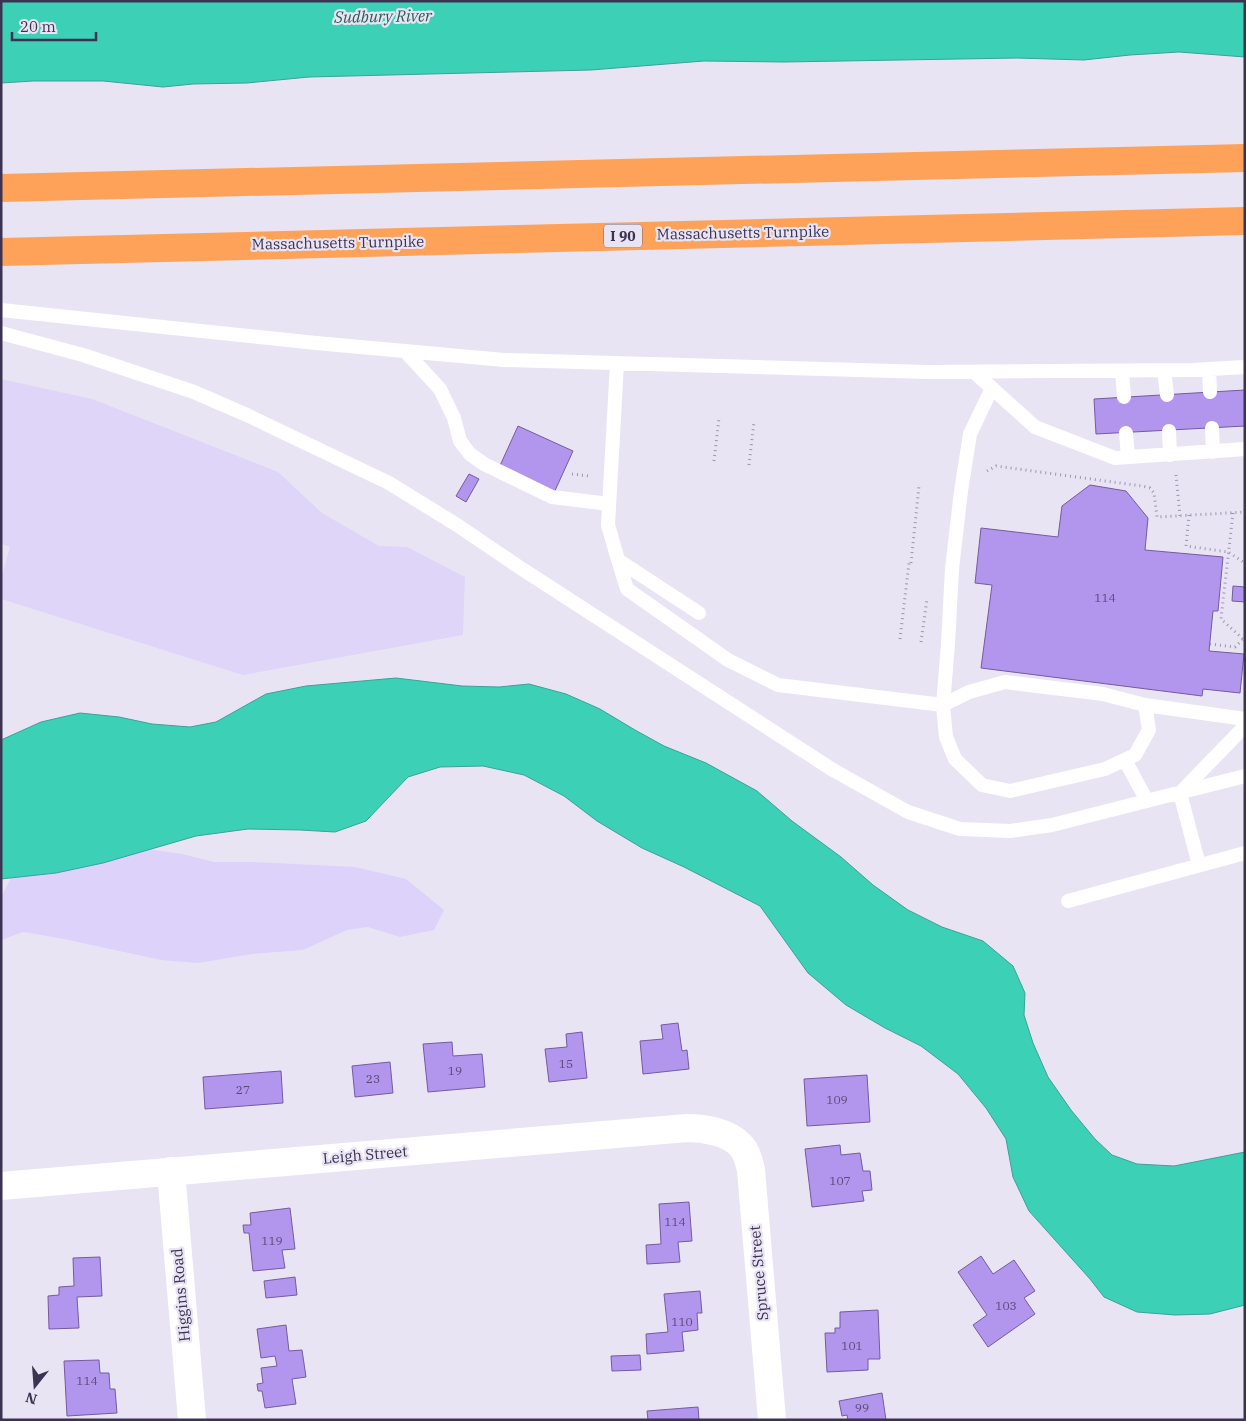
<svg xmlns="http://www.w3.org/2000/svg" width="1246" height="1421" font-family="'IBM Plex Serif',serif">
<rect width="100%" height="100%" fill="#e9e4f4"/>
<path fill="#dfd5f8" d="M1,379L92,399L278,472L322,513L379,546L407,547L465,577L463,635L243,675L1,599V579L10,547L1,544Z"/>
<path fill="#ddd2fa" d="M148,849L182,854L214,862H254L355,867L406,879L444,910L434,930L400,937L368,927L347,930L303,950L252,954L198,963L161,960L64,939L23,932L1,940V897L11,878L56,873L103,863Z"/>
<path fill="#3cd0b6" stroke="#3ca198" d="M1,1H1245V57L1179,52L1130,55L1084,60L1017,58L784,62L704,61L591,70L309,77L247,83L193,84L163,87L103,81H33L1,83Z
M396,678L462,686L499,687L529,684L566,694L600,709L635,730L664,746L706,763L757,791L792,821L841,857L873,885L908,910L942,927L983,941L1013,966L1025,993L1024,1015L1033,1043L1048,1077L1071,1110L1095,1139L1112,1155L1137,1164L1174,1166L1245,1152V1305L1210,1314L1175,1315L1137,1312L1104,1297L1090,1279L1029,1211L1013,1177L1006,1139L986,1108L958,1074L921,1046L885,1028L846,1005L808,973L760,906L684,867L642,848L597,821L564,796L524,775L483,766L440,767L408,777L366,821L335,832L300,830L248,829L196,836L103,863L56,873L1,879V740L41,722L80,713L119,717L152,724L190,727L216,722L266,694L306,686Z"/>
<path fill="#b295ed" stroke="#735ba1" d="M1245,390V426L1096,434L1094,399Z
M518,426L573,451L553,495L498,470Z
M469,474L479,479L466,502L456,496Z
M1090,485L1126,491L1148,518L1145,550L1223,557L1218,611H1213L1209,651L1244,654L1240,693L1203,689L1202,696L981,668L992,585L975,583L981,528L1058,537L1062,506Z
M1233,586L1245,587V602L1232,601Z
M678,1023L682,1051L687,1050L689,1069L643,1074L640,1041L663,1039L661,1025Z
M582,1032L587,1078L549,1082L545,1049L567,1047L566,1034Z
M452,1042L453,1056L482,1054L485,1087L428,1092L423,1044Z
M390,1062L393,1093L355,1097L352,1066Z
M281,1071L283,1103L205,1109L203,1077Z
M867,1075L870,1122L807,1126L804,1079Z
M840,1145L841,1155L860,1153L863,1171H870L872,1190L862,1191L864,1201L812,1207L805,1149Z
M689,1202L692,1241L678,1242L680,1262L647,1264L646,1245L661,1244L659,1204Z
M290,1208L295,1249L282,1250L285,1268L253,1271L249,1233H244L243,1225H251L250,1213Z
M981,1256L993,1274L1014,1260L1035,1291L1024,1298L1035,1314L988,1347L973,1325L987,1315L958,1272Z
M100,1257L102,1296L77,1297L79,1328L49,1329L48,1296L59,1295V1287L74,1286L73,1258Z
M295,1277L297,1295L266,1298L264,1281Z
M700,1291L702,1313H697L698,1330L682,1332L684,1351L647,1354L646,1334L668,1332L664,1294Z
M878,1310L880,1359H868V1370L827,1372L825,1333H835V1328H840V1312Z
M286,1325L289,1351L302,1350L306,1377L292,1379L296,1404L265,1408L262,1391H258L257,1384L263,1383L261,1368L277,1366L275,1356L261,1358L257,1329Z
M640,1355L641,1370L612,1371L611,1356Z
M99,1360L100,1373H109L110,1389H115L117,1413L67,1416L64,1361Z
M882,1393L886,1420H848L847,1415L842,1416L839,1401Z
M698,1407L699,1420H648L647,1411Z"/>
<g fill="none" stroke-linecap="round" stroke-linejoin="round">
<path stroke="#9d95ac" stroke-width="3" stroke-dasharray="1 4" stroke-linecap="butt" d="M714,461L719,418
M749,465L754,422
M987,471L996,466L1142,486L1150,488L1154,493L1157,517L1245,512
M572,474L589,476
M1176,475L1180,516
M1233,513L1221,619L1243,639
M1189,515L1186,546L1228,552L1245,563
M911,563L919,486
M900,639L909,563
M921,642L927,599
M1210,644L1235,647L1245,637"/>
<path stroke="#fff" stroke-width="14" d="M1,310L316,343L504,360L928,372L1193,370L1245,367
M1,333L83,355L194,392L249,416L389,483L457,525L519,567L833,770L908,812L960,829L1010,831L1052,825L1245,776
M406,352L440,389L454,418L460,441L470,454L484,464L552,497L609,504
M617,363L608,525L618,560L699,613
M1209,369L1210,392
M1164,370L1167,395
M1122,371L1124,397
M974,372L1035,427L1115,458L1245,449
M1212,428L1213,452
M1169,431L1170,455
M1126,433L1128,457
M618,560L627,589L728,660L778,685L943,705L969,692L1005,682L1103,694L1145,705L1149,730L1135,755L1105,769L1010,791L982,785L955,759L946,737L943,705L948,644L952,569L961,491L970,434L992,388
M1145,705L1245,719
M1125,760L1147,801
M1199,865L1180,793L1245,726
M1068,901L1245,853"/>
<path stroke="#fff" stroke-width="28" d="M171,1171L192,1420
M1,1186L687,1128C703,1128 729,1132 740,1145C747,1151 749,1162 751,1170L772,1420"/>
<path stroke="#fda258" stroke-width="28" d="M1,188L1245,158
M1,252L1245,221"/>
</g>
<g text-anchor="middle" stroke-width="4.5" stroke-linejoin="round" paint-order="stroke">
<g font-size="12" fill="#5a4b78">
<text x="1105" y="602">114</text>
<text x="566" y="1068">15</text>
<text x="455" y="1075">19</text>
<text x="373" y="1083">23</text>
<text x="243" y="1094">27</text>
<text x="837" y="1104">109</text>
<text x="840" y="1185">107</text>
<text x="675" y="1226">114</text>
<text x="272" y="1245">119</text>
<text x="1006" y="1310">103</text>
<text x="682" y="1326">110</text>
<text x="852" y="1350">101</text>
<text x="87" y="1385">114</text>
<text x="862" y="1412">99</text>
</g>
<rect fill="#e9e4f4" stroke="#706782" stroke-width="1" x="604" y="224.5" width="38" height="23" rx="4"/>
<g font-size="14" font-weight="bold" fill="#3c3251">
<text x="623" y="241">I 90</text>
</g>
<g font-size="15" fill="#3c3251" stroke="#e9e4f4">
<text transform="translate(743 233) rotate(-1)" y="5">Massachusetts Turnpike</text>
<text transform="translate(338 243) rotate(-1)" y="5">Massachusetts Turnpike</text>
<text transform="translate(365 1155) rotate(-5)" y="5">Leigh Street</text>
<text transform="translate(759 1273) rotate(-95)" y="5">Spruce Street</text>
<text transform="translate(181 1295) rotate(-95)" y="5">Higgins Road</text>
</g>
<g font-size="16" font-style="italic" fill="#245d52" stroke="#e9e4f4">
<text transform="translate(383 16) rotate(-1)" y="6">Sudbury River</text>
</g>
</g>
<rect width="1246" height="1421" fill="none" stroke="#3c3251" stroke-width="5"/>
<g transform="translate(35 1386) rotate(197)" stroke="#e9e4f4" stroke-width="4" paint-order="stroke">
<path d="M0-4L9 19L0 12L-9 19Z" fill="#3c3251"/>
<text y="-8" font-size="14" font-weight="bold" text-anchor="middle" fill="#3c3251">N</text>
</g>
<path d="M12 32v8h84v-8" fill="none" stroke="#3c3251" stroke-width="2.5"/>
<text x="20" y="32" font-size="15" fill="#3c3251" stroke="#e9e4f4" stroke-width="4" paint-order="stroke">20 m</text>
</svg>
